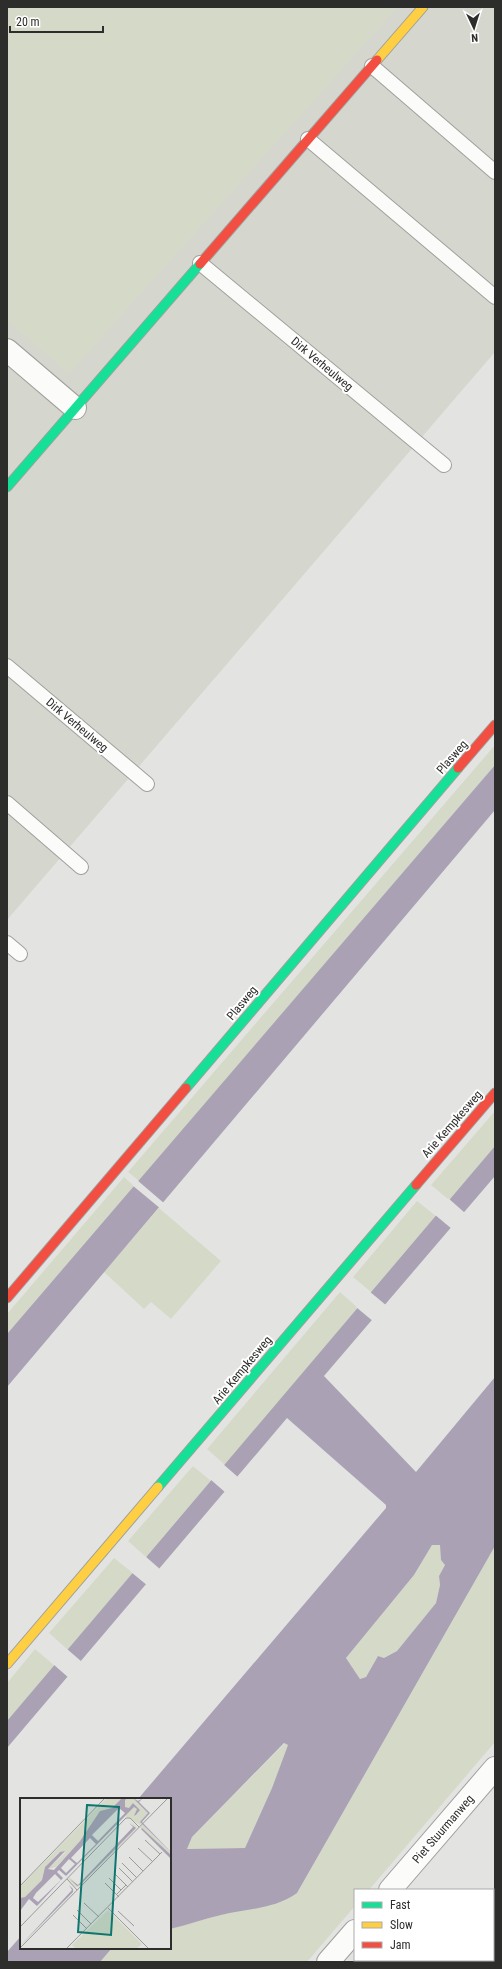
<svg xmlns="http://www.w3.org/2000/svg" width="502" height="1969" font-family="'Roboto Condensed',sans-serif">
<rect width="100%" height="100%" fill="#e3e4e1"/>
<path fill="#d5d7cf" d="M7,7H495V352L7,920Z"/>
<path fill="#d5dac8" d="M7,7H397L69,373L7,320Z
M495,745V765L139,1181L128,1172Z
M495,1111V1146L449,1200L431,1185Z
M124,1177L134,1186L7,1334V1314Z
M417,1201L436,1216L371,1292L353,1277Z
M159,1208L221,1261L171,1319L151,1302L144,1309L104,1272Z
M340,1292L358,1308L225,1465L207,1449Z
M193,1466L211,1481L146,1557L128,1541Z
M432,1545H441V1560L445,1565L439,1576L440,1585L436,1603L397,1651L384,1658L378,1656L366,1677L360,1679L346,1658L414,1575Z
M495,1546V1742L369,1890H355V1906L307,1962H100L112,1948H170V1929L297,1893Z
M114,1558L133,1573L68,1650L49,1633Z
M35,1649L55,1666L7,1721V1683Z
M285,1743L288,1745L272,1788L245,1848L187,1849L192,1837Z"/>
<path fill="#aaa2b4" fill-rule="evenodd" d="M495,765V810L7,1387V1334Z
M495,1146V1176L324,1376L416,1472L495,1377V1546L297,1893C275,1909 246,1909 221,1915C204,1919 187,1925 170,1929V1799H138L386,1508V1505L287,1418L7,1748V1721ZM432,1545H440L441,1560L445,1565L439,1576L440,1585L436,1603L397,1651L384,1658L378,1656L366,1677L360,1679L346,1658L414,1575ZM284,1743L288,1745L272,1788L245,1848L187,1849L192,1837Z
M21,1936V1948H112L100,1962H7V1952Z"/>
<path fill="#e3e4e1" d="M137,1180L165,1204L161,1209L132,1185Z
M448,1198L465,1213L452,1229L434,1214Z
M369,1291L387,1306L374,1322L356,1307Z
M223,1464L239,1478L226,1493L210,1479Z
M145,1556L161,1570L148,1586L131,1572Z
M67,1649L82,1662L69,1678L53,1664Z"/>
<g fill="none" stroke-linecap="round" stroke-linejoin="round">
<defs>
<path id="lane" d="M372,66L495,172
M308,139L495,297
M200,263L444,465
M7,666L147,784
M7,803L81,867
M7,943L20,954"/>
<path id="street" d="M7,350L75,408
M390,1890L495,1768
M328,1962L355,1931"/>
<path id="fast" d="M7,487L200,264
M186,1088L458,768
M158,1487L416,1185"/>
<path id="slow" d="M377,60L423,7
M7,1664L158,1487"/>
<path id="jam" d="M200,264L377,60
M458,768L495,725
M416,1185L495,1093
M7,1298L186,1088"/>
</defs>
<use href="#lane" stroke="#9fa09d" stroke-width="16"/>
<use href="#street" stroke="#9fa09d" stroke-width="24"/>
<use href="#fast" stroke="#9fa09d" stroke-width="11"/>
<use href="#slow" stroke="#9fa09d" stroke-width="11"/>
<use href="#jam" stroke="#9fa09d" stroke-width="11"/>
<use href="#lane" stroke="#fbfbfa" stroke-width="14"/>
<use href="#street" stroke="#fbfbfa" stroke-width="22"/>
<use href="#fast" stroke="#16e098" stroke-width="9"/>
<use href="#slow" stroke="#ffcf43" stroke-width="9"/>
<use href="#jam" stroke="#f24e42" stroke-width="9"/>
</g>
<g text-anchor="middle" stroke-width="4" stroke-linejoin="round" paint-order="stroke">
<g font-size="12" fill="#2d2d2b" stroke="#fff">
<text transform="translate(322 364) rotate(40)" y="4">Dirk Verheulweg</text>
<text transform="translate(77 725) rotate(40)" y="4">Dirk Verheulweg</text>
<text transform="translate(452 757) rotate(-49)" y="4">Plasweg</text>
<text transform="translate(242 1003) rotate(-50)" y="4">Plasweg</text>
<text transform="translate(452 1124) rotate(-49)" y="4">Arie Kempkesweg</text>
<text transform="translate(242 1370) rotate(-50)" y="4">Arie Kempkesweg</text>
<text transform="translate(443 1829) rotate(-49)" y="4">Piet Stuurmanweg</text>
</g>
</g>
<g transform="translate(20 1798)">
<rect width="151" height="151" fill="#e3e4e1"/>
<path d="M87,0H102L92,10L80,13L60,43L36,69L28,71L46,54L38,55L25,69L22,82L5,99L0,100V89ZM108,0H113L128,15L120,27L105,18L114,9L117,11L115,19L120,12L113,5L109,11L105,9V2ZM107,21L117,29L116,31L59,89H56L48,81L49,79L59,88L116,30ZM123,27L151,54V57L122,30H119ZM88,112L122,146L116,151H56L52,147Z" fill="#d5dac8"/>
<path d="M102,0H108L105,2V9L109,10L113,5L120,12L116,17L114,18L117,11L114,9L46,78L39,72L37,74L43,80L17,108L9,101L0,113V100L5,99L22,82L25,69L40,54L45,53L28,71L34,72L60,43L80,13L92,10ZM99,10L105,15L78,43L72,37ZM70,40L76,46L57,65L51,60ZM49,61L55,66L46,75L41,70ZM35,76L41,82L18,104L13,100L16,95ZM113,0L118,3L123,0L119,4L130,15L122,24L151,54L120,24L128,15ZM109,25L116,30L60,87L57,88L50,81L58,87L113,29ZM122,30L151,57V61L121,31ZM49,87L53,91V94L0,148L52,92Z" fill="#aaa2b4" fill-rule="evenodd"/>
<path fill="none" stroke="#9a9b98" stroke-width="1" d="M125,42L140,56M118,50L133,64M109,59L123,73M102,65L117,80M99,70L113,84M94,75L108,89M89,80L101,92M47,81L57,92M85,85L99,99M0,88L85,0M96,97L106,87M64,105L79,119M88,110L129,151M57,112L71,126M98,113L114,128M53,117L67,131M0,129L106,20H110L119,29M0,150L148,0M46,151L142,54"/>
<path fill="#0f766e" fill-opacity="0.15" stroke="#0f766e" stroke-width="2" d="M67,7L99,9L91,137L58,134Z"/>
<rect width="151" height="151" fill="none" stroke="#2d2d2b" stroke-width="2"/>
</g>
<rect width="502" height="1969" fill="none" stroke="#2d2d2b" stroke-width="16"/>
<rect x="354" y="1889" width="140" height="72" fill="#ffffff" stroke="#ababaa"/>
<rect x="362" y="1902" width="20" height="6" fill="#16e098" stroke="#ababaa"/>
<text x="390" y="1909" font-size="12" fill="#2d2d2b">Fast</text>
<rect x="362" y="1922" width="20" height="6" fill="#ffcf43" stroke="#ababaa"/>
<text x="390" y="1929" font-size="12" fill="#2d2d2b">Slow</text>
<rect x="362" y="1942" width="20" height="6" fill="#f24e42" stroke="#ababaa"/>
<text x="390" y="1949" font-size="12" fill="#2d2d2b">Jam</text>
<g transform="translate(474 28) rotate(176)" stroke="#ffffff" stroke-width="3" paint-order="stroke">
<path d="M0-3L7 15L0 10L-7 15Z" fill="#2d2d2b"/>
<text y="-6" font-size="11" font-weight="bold" text-anchor="middle" fill="#2d2d2b">N</text>
</g>
<path d="M10 26v6h93v-6" fill="none" stroke="#2d2d2b" stroke-width="2"/>
<text x="16" y="26" font-size="12" fill="#2d2d2b" stroke="#ffffff" stroke-width="3" paint-order="stroke">20 m</text>
</svg>
